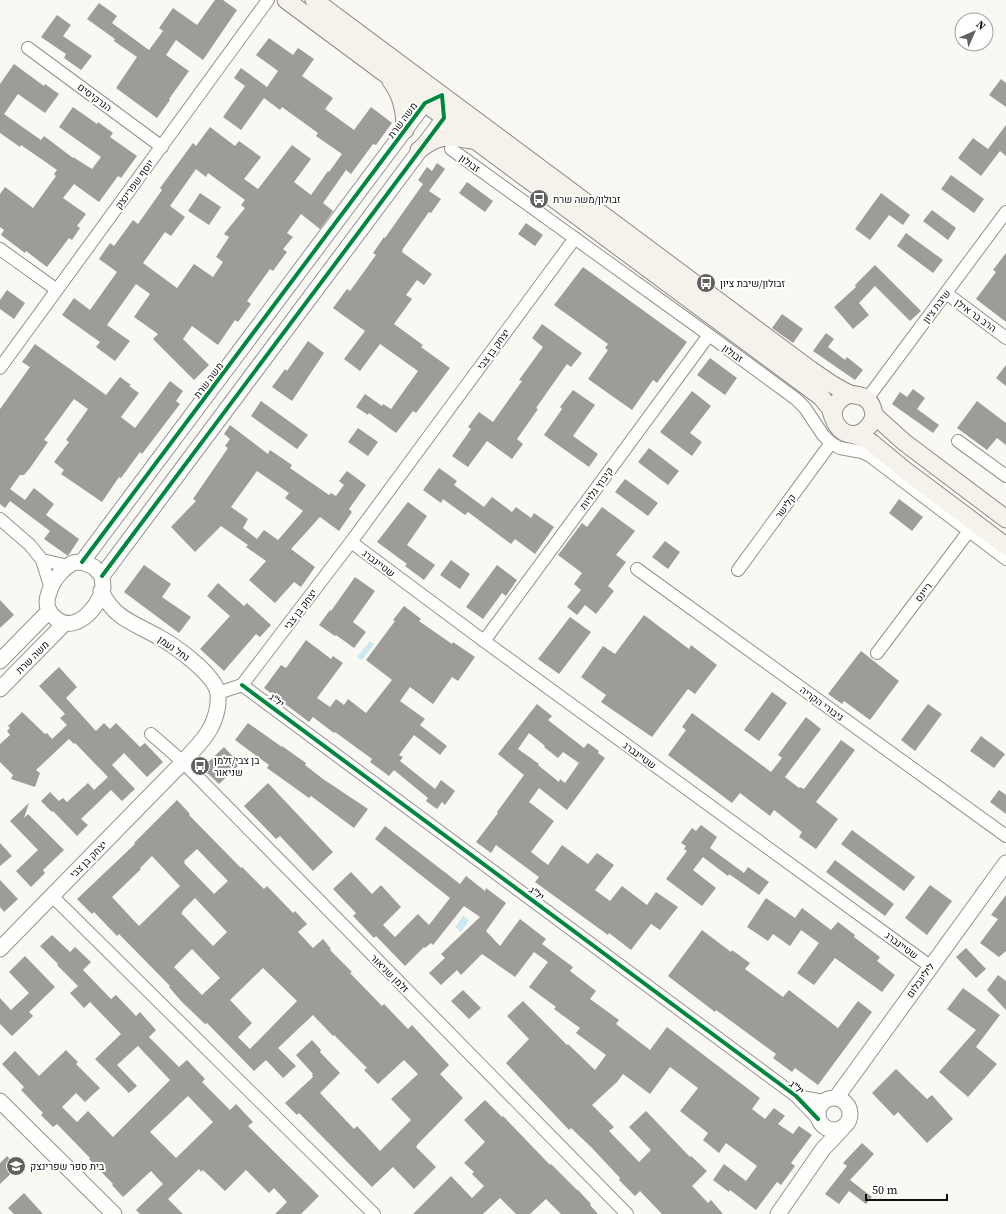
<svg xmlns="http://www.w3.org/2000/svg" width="1006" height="1214" font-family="'Source Serif 4',Heebo,serif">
<rect width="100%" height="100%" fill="#faf8f2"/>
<path fill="#cbe9f2" d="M370,641L374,644L362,660L357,657Z
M463,916L469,920L461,932L455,927Z"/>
<path fill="#9e9c98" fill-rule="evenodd" d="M215,0H223L237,10L203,60L176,40L166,55L189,71L169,99L170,100L157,118L116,88L137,57L114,41L115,39L87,19L99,3L117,16L112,23L149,50L163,31L159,28L173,8L197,25Z
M57,15L71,25L63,36L92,56L81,70L64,58L66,54L41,37Z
M269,38L293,55L298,48L314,59L302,76L333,98L325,109L354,130L371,107L392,123L376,145L373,144L351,174L346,170L323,203L333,211L320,229L301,214L287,233L293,237L283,249L287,252L273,271L270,269L247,301L251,304L238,322L235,320L218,345L192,326L183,339L209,365L194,380L153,339L158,334L134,317L150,294L136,284L107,325L130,341L115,361L96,347L100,342L62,315L74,298L90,310L117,272L99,259L110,243L114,246L133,220L138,224L162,190L160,188L193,143L196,146L210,127L235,146L239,141L261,157L244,179L258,189L292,145L311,159L294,182L311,195L328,171L329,172L342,154L316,136L318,133L282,107L280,110L264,98L241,130L223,117L245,86L234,78L241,68L267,87L278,71L256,55ZM196,169L206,177L208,173L245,200L241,205L245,208L224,234L229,237L216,257L223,262L213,277L194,264L177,288L143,263L165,232L171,236L185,217L170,206Z
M14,64L44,86L45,84L59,94L45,113L18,94L4,114L41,140L44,136L73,158V157L92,169L101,157L59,127L73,107L97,124L98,122L113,133L110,137L137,156L121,178L118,176L99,202L74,184L63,198L86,214L77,226L80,228L72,240L69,238L47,267L26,251L25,253L1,235L4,230L0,227V194L5,187L33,208L56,176L54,174L57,170L21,145L20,147L0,133V84Z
M1001,79L1006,83V107L989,95Z
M1006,125V156L1000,151L981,176L958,158L973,138L988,149Z
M437,163L445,169L429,191L441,199L431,213L429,212L402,250H403L402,252L432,274L424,285L417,280L406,295L412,299L394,324L423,345L421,347L450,368L416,413L413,411L396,433L369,413L368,415L356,407L365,394L382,406L383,404L391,409L418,371L380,344L360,371L344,359L365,331L333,308L347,289L350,291L376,255L373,253L384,237L385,238L423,184L418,180L427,167L432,171Z
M951,175L984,199L974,213L941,189Z
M467,182L493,201L485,212L459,193Z
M200,193L221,207L209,225L188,211Z
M881,193L910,215L903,225L889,215L870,240L855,229Z
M932,210L956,228L948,240L923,221Z
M526,223L543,235L535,246L518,234Z
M906,233L943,260L933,273L897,246Z
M1006,253V322L976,299L996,272L993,270Z
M875,265L921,311L910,321L875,286L859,303L869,315L853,329L834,307L856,287L855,285Z
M583,267L687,342L657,383L653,380L632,410L588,379L608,350L605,348L608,344L554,305Z
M7,290L25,303L14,319L0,309V300Z
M782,314L803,329L793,343L772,328Z
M542,324L582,353L571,367L567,364L536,408L538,409L517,439L523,444L512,459L487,441L468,467L452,456L471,429L468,427L479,412L493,422L522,381L519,380L543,347L532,338Z
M826,333L834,339L828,347L845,360L847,357L863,370L855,380L813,351Z
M308,341L324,353L292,401L272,387L285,369L287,371Z
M35,344L106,395L120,377L131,385L129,386L139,393L121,417L135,428L170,381L183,391L176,401L180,404L142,454L140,452L121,478L119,477L102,502L61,474L64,470L54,462L69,442L66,440L88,409L74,399L44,440L48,442L30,468L24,475H20L10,489L25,500L34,488L54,504L46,515L79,539L68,556L44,539L50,531L10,501L5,508L0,504V409L30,367L22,362Z
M710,358L737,378L725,395L697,375Z
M1006,365V386L996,378Z
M913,389L925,398L917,409L939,425L933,433L892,404L900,392L907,397Z
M573,390L595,405L573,436L598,454L589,467L544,435L562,409L560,407Z
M692,391L711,406L690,433L702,442L692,456L660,432Z
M261,401L308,435L297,449L251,416Z
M977,401L1006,423V445L997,438L987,450L957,428Z
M230,425L268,454L270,450L292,465L290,468L329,495L331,493L336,496L344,485L339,481L347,471L366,485L349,509L352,512L339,531L320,517L291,549L315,567L301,587L294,582L275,603L249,580L266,561L246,547L248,545L221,526L195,552L171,527L196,501L193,499L228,448L225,446L230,439L224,434ZM257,471L289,493L285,498L303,511L278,540L264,530L257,539L243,528L248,519L231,507Z
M358,428L378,442L368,456L348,442Z
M649,448L679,471L668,485L638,462Z
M439,468L457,481L454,485L484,507L492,497L512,512L516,507L531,518L534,513L554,527L535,554L515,539L511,544L468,512L465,515L443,499L441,503L423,490Z
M625,479L658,503L648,516L615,492Z
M899,499L923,517L912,531L889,513Z
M408,502L427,516L407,545L435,565L424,580L405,566L407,564L377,542Z
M602,507L635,531L616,555L626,562L608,586L614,591L596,614L585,605L577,615L567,607L581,590L574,584L582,573L558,555L582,523L587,527Z
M665,541L680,552L668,569L652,557Z
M451,560L470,574L460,589L440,575Z
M144,565L171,584L162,597L191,617L179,633L124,592Z
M497,565L517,580L506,596L502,593L483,619L466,607Z
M355,577L375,591L353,622L366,632L354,648L336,635L335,636L319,625L330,610L331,611Z
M218,583L244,606L247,603L271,625L260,637L256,634L224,671L200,649L230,616L207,596Z
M0,600L14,615L0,628Z
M404,606L421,619L419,621L452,644L453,642L475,657L458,681L452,677L433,704L410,687L400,701L425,719L420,725L447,746L440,755L414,735L399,755L403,757L400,761L435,789L441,780L455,791L445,805L442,802L437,809L426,801L428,798L394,770L389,776L370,762L372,759L335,732L334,733L313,717L309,722L264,688L281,665L286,668L306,640L331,659L333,656L343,663L317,698L330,707L336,699L344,705L348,699L366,713L392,680L366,660L395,621L393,620Z
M644,615L689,649L691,645L717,665L695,694L688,689L652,737L601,702L606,695L581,677L603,646L615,654Z
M570,617L591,632L559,674L538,659Z
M861,651L899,681L870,720L844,701L842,704L828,694Z
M59,667L77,687L66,698L96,731L104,723L110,729L116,723L140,747L145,743L163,762L147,777L124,753L112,765L135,789L122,801L111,790L81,819L88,825L77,836L53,811L52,812L41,801L50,792L59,801L63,798L67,802L88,783L94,790L108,777L75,743L74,744L69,739L36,770L40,773L35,787L11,779L13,775L0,762V744L10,735L7,731L10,728L8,726L22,712L45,734L47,733L52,739L67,725L60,718L65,714L39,686Z
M772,692L787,703L759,741L744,730Z
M537,704L552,716L548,720L584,748L588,743L599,751L598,753L605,758L567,810L539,788L529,802L554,821L531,852L548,865L562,845L588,864L597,853L614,865L595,890L610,901L622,886L647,905L656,892L678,907L660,930L651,924L631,950L609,933L608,935L535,882L539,877L496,845L491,853L476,842L498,813L497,812L524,775L498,754ZM529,733L545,746L544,747L558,758L563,752L579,763L565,783L560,779L559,782L538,765L539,764L518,749Z
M928,704L942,714L915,751L901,740Z
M692,713L771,772L782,758L778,755L806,717L821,729L785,777L799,788L800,787L804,789L841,740L855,750L816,802L838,819L816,849L799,837L802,832L774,810L770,816L740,793L732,803L668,755L686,730L682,727Z
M248,723L282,747V746L306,763L305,765L323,779L368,809L354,828L311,796L309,798L267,768L269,765L235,740Z
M981,736L1005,754L994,768L970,751Z
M224,747L240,764L219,784L202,768Z
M268,783L333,852L313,871L280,836L276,839L244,806Z
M999,790L1006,795V814L990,802Z
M177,800L190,814L189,815L241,868L242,867L264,889L267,886L293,913L295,911L307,924L298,932L313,948L323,939L331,949L330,950L352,972L350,973L382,1006L384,1004L408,1029L412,1025L449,1065L440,1074L463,1098L417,1145V1146L416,1147L436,1167L414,1189L393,1167L372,1187L299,1113L297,1115L285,1103L313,1077L312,1075L313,1074L296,1055L312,1040L321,1050L320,1052L340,1073L320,1093L354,1129L357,1126L380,1151L411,1120L391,1099L418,1074L404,1060L378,1084L364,1070L367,1068L334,1035L333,1036L313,1015L278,1048L296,1066L283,1078L266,1060L254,1071L207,1023L205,1024L182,1002L169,987L170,986L119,934L117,936L94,912L92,914L77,899L135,844L134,843ZM197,849L228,881L214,894L184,863L185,862L184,861ZM152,856L180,886L139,926L112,897L141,869L140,868ZM195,898L227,932L213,946L181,913L183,912L182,911ZM192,949L220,978L202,995L174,967ZM263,968L297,1001L250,1049L238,1037L252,1023L230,1000Z
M29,803L24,818L28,814L64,850L43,870L45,873L31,887L16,871L38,850L10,821Z
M701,825L717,837L710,848L744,873L748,867L769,882L759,895L729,874L728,876L703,857L693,870L716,888L702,906L666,879L687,851L684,849L686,846L681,843L692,828L696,831Z
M385,826L460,884L466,876L485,891L486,888L506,903L486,931L500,946L520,919L546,939L542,944L573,967L570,971L596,991L590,999L619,1020L616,1024L650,1050L667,1027L760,1098L752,1109L765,1119L774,1108L785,1116L778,1124L793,1134L799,1126L812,1135L791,1163L795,1166L781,1185L777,1182L756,1210L730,1190L729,1192L713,1180L724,1164L746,1181L757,1166L726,1143L719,1153L703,1140L708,1133L680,1111L698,1088L670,1067L650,1094L623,1074L617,1082L592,1105L614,1127L609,1131L639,1162L651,1150L629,1127L646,1111L690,1157L691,1156L707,1171L692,1186L708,1203L711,1200L723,1214H662L640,1191L635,1196L619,1180L620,1178L592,1148L571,1128L569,1130L506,1063L529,1039L507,1016L523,1001L567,1045L568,1044L595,1070L606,1055L576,1033L580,1028L554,1009L556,1007L529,987L548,962L534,952L515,977L482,954L461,975L457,970L441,985L429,973L445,958L441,954L480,917L464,906L433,945L431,943L425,948L424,947L405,966L376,936L374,938L353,916L356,913L333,889L351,872L372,894L381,885L401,907L383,925L395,937L418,914L429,925L450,898L375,839Z
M852,830L915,877L904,891L841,844Z
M0,843L12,856L0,866Z
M835,860L894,904L885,916L826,872Z
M0,880L18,899L4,912L0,907Z
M930,885L952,901L927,935L905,918Z
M1006,895V951L999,957L980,943L998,919L991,915Z
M766,898L795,918L802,908L831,930L838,922L855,935L854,937L880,957L877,961L895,975L882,992L835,958L814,985L797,973L819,943L801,930L790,946L773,934L768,941L747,927Z
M702,930L731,952L732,950L750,963L745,969L783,997L789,990L838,1028L858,1001L872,1012L818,1085L795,1068L792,1072L773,1058L776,1054L716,1010L715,1012L668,976Z
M52,935L70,952L75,947L91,962L83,970L111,999L116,995L136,1016L140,1012L156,1030L149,1037L179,1067L187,1060L205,1079L202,1082L230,1110L236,1104L253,1122L248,1126L319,1196L301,1214H275L287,1202L274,1188L269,1193L246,1170L225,1191L203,1170L201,1172L199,1169L168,1199L183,1214H140L136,1210L163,1184L151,1171L123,1197L112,1185L113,1184L89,1159L90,1158L57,1124L53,1127L41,1115L43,1113L21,1090L24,1087L2,1064L15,1051L39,1076L66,1050L78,1062L76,1064L100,1088L85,1102L76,1093L62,1107L77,1122L88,1111L113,1137L170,1080L138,1046L117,1065L137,1086L129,1093L95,1059L121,1034L90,1002L84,1008L70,993L78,986L57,965L58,964L40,946ZM188,1096L213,1122L176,1158L150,1132Z
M966,948L986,969L976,978L956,957Z
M25,956L55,987L29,1012L33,1016L12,1036L0,1024V998L11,1010L29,993L9,972Z
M998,975L1006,981V1010L987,990Z
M963,988L1000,1015L976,1047L997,1064L968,1097L939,1072L976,1030L947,1009Z
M463,990L481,1008L469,1019L451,1001Z
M896,1069L927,1099L932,1095L953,1119L927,1143L898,1112L894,1116L872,1093Z
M485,1100L502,1117L503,1116L550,1165L551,1164L577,1190H578L591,1204L590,1205L598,1214H561L546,1199L530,1214H516L500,1198L483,1214H413L451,1176L472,1198L484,1186L472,1174L474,1172L464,1163L485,1142L464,1120Z
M862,1143L874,1154L850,1180L872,1197L866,1204L849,1191L839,1204L825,1194L847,1166L843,1163Z
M7,1156L18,1167L0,1184V1163Z
M24,1193L43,1214H14L8,1208Z"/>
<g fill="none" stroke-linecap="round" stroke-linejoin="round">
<defs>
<path id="minor" d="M28,48L162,147
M451,149L709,335L796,399L805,408L823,435L831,443L840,448L862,452L870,456L1006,559
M0,249L57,290
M946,293L1006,338
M0,368L268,0
M867,399L1006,212
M958,441L1006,476
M0,519L30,545L42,560L51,589
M351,542L484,641L930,966
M42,560L68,566
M637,569L1006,836
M738,570L831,443
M484,641L709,335
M877,653L969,531
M242,685L796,1096L818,1119
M218,693L242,685L351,542L575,238
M151,734L183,762L627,1214
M52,896L374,1214
M796,1096L824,1101"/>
<path id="tertiary" d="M82,562L425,103L442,95L444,118L102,576
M82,562L94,567L102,576C102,579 103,584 103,588C99,609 72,637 53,616C49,612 47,608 47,602C47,596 50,590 52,585C55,578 64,568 71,564C74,562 79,562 82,562Z
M0,661L49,611
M0,689L64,624
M0,949L183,762C192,751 205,740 211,727C216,717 219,705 218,694C216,675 174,645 157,636C132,622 115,619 101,591
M818 1114a16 16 0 1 1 32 0a16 16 0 1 1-32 0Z
M836,1098L1006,863
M0,1101L114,1214
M778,1214L823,1149L842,1129"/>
<path id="secondary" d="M286,0L821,397L830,408L833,417
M314,0L811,370C823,378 834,387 848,393C853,396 859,394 865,398C870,401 873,408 874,414C874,418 871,424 868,427C846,452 813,408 850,394
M391,81C402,96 405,111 405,130
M419,150C438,134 448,136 471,140
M874,415L904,442L1006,519
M854,435L866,439L872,443L906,471L1006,546"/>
</defs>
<use href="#minor" stroke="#949391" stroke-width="14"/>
<use href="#tertiary" stroke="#949391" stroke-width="17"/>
<use href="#secondary" stroke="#8b8a87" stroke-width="19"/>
<use href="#minor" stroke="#fefefd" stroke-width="12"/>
<use href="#tertiary" stroke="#fefefd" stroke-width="15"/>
<use href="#secondary" stroke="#f4f2ea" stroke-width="17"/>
<defs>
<path id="cycleway" d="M82,562L425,103L442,95L444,118L102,576
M242,685L796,1096L818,1119"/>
</defs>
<use href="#cycleway" stroke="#fff" stroke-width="6"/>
<use href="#cycleway" stroke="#00873e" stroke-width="4"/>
</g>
<defs>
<symbol id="bus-disc" viewBox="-11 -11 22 22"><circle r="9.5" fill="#61605e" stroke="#fff"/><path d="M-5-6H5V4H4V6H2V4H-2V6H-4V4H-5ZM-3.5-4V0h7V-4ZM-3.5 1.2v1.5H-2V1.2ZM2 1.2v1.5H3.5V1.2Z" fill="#fff"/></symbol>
<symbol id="school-disc" viewBox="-11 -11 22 22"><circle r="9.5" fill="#61605e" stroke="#fff"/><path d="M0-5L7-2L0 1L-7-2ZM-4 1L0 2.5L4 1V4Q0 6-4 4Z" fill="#fff"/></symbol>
</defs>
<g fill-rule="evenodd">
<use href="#bus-disc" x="528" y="188" width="22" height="22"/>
<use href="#bus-disc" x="695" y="272" width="22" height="22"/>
<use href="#bus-disc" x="189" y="755" width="22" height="22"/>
<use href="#school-disc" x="5" y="1155" width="22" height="22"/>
</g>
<g text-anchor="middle" stroke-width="4" stroke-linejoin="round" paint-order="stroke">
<g font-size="10" fill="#0e0e0e" stroke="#fff">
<text transform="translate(95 97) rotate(37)" y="4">הנרקיסים</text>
<text transform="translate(402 120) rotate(-53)" y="4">משה שרת</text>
<text transform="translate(470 163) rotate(36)" y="4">זבולון</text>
<text transform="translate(134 184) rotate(-54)" y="4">יוסף שפרינצק</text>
<text transform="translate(936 306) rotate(-53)" y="4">שיבת ציון</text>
<text transform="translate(976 315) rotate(36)" y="4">הרב בר אילן</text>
<text transform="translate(493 349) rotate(-54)" y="4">יצחק בן צבי</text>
<text transform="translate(733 353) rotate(36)" y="4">זבולון</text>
<text transform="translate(208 380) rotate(-53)" y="4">משה שרת</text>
<text transform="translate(596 488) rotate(-54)" y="4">קיבוץ גלויות</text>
<text transform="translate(785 506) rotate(-54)" y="4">קלישר</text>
<text transform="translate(379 563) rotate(37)" y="4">שטיינברג</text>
<text transform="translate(923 592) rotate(-53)" y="4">ריינס</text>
<text transform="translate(300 609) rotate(-53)" y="4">יצחק בן צבי</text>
<text transform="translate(174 648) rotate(35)" y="4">נחל נעמן</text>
<text transform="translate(32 657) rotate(-45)" y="4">משה שרת</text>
<text transform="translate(277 700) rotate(37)" y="4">יל"ג</text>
<text transform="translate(822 703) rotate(36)" y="4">גיבורי הקריה</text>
<text transform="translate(640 755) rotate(36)" y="4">שטיינברג</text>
<text transform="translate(88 859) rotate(-45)" y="4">יצחק בן צבי</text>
<text transform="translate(537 893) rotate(37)" y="4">יל"ג</text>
<text transform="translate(902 945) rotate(36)" y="4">שטיינברג</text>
<text transform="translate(390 973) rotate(45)" y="4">זלמן שניאור</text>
<text transform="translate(920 980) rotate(-54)" y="4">לילינבלום</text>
<text transform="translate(797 1087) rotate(39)" y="4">יל"ג</text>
</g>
<g font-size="10" fill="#0e0e0e" stroke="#fff" text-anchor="start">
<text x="553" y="203">זבולון/משה שרת</text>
<text x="720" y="287">זבולון/שיבת ציון</text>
<text x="214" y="764">בן צבי/זלמן<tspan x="214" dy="12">שניאור</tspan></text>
<text x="30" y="1170">בית ספר שפרינצק</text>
</g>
</g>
<g transform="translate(974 32) rotate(45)"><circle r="19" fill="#ffffff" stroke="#9f9f9f"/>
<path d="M0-3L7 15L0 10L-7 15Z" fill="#61605e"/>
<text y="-6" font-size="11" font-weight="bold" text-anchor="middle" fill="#0e0e0e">N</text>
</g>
<path d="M866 1194v6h81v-6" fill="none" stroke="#0e0e0e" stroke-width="2"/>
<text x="872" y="1194" font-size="12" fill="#0e0e0e" stroke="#ffffff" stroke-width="3" paint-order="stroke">50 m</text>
</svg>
